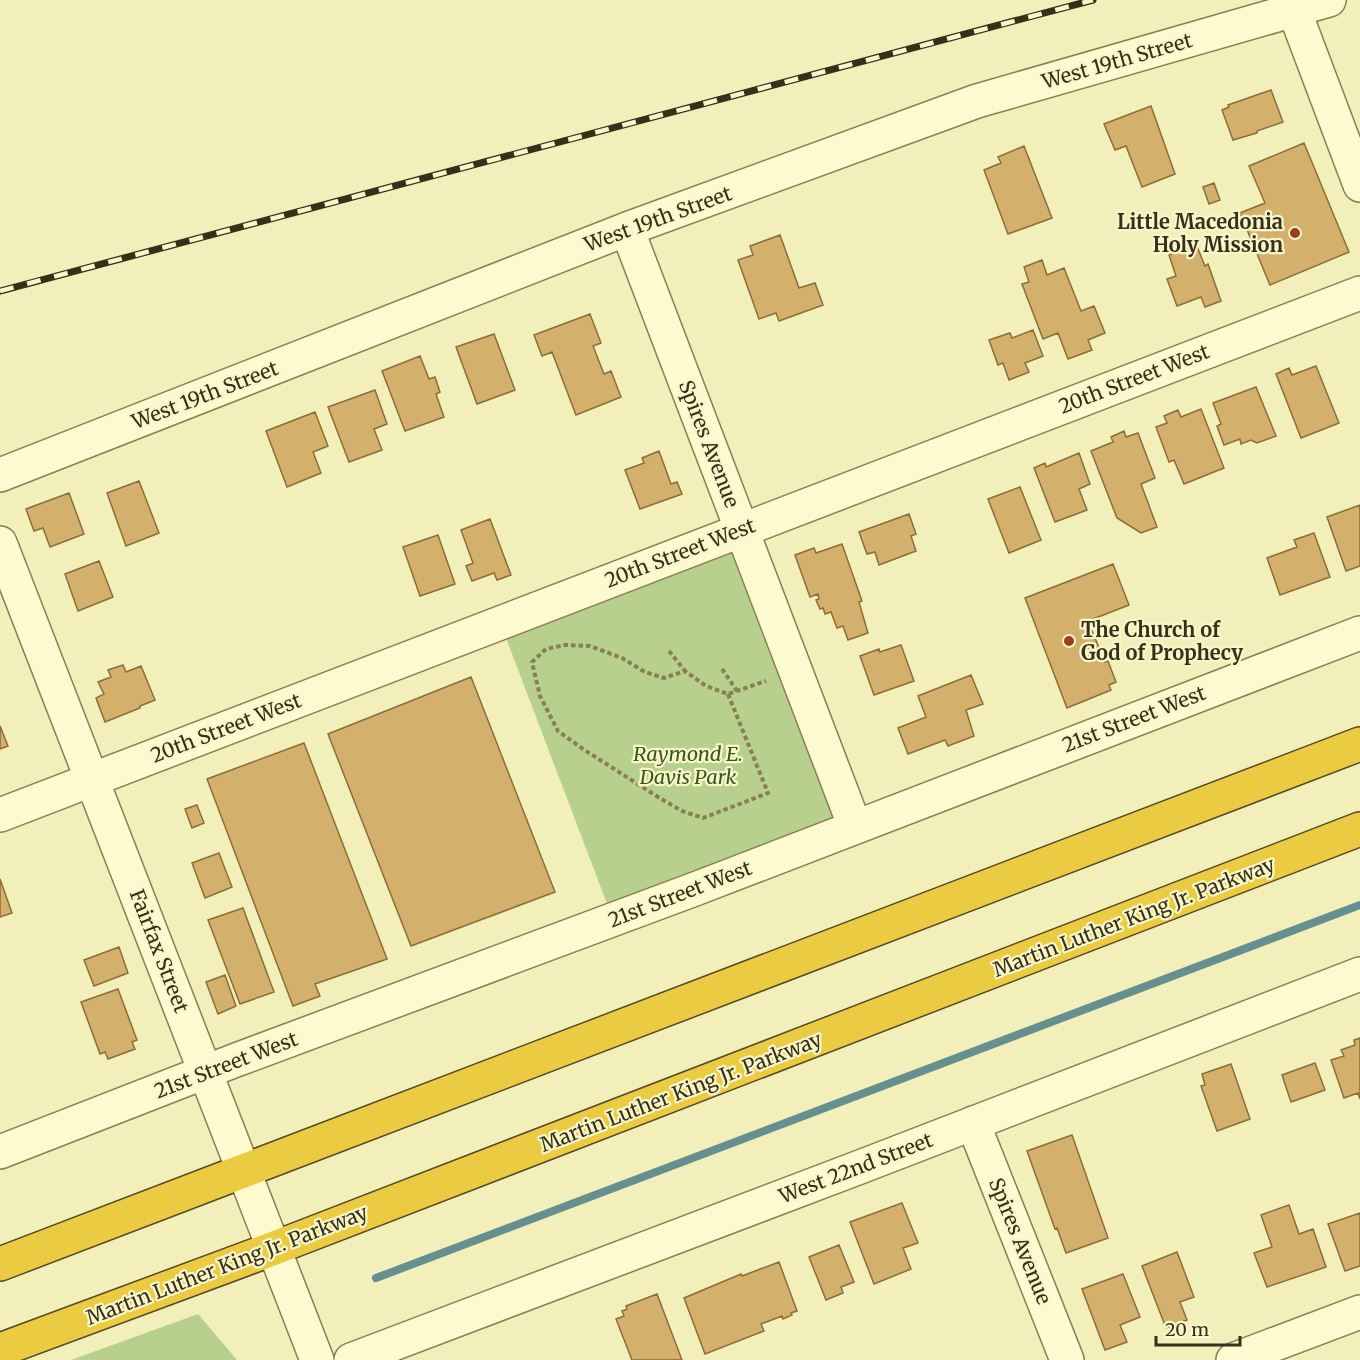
<svg xmlns="http://www.w3.org/2000/svg" width="1360" height="1360" font-family="Merriweather,serif">
<rect width="100%" height="100%" fill="#f2efba"/>
<path fill="#b8d08e" d="M738,546L851,845L617,930L506,638Z
M198,1314L237,1360H71Z"/>
<g fill="none" stroke-linecap="round" stroke-linejoin="round">
<path stroke="#668f8f" stroke-width="8" d="M376,1278L1360,905"/>
</g>
<path fill="#d3b16c" stroke="#8b6d37" stroke-width="1.5" d="M1271,90L1283,122L1257,131V133L1233,140L1222,110L1229,107L1228,105Z
M1151,106L1175,174L1142,187L1126,146L1115,150L1104,124Z
M1304,143L1349,252L1270,285L1240,213L1265,203L1249,166Z
M1024,146L1052,218L1008,234L984,170L1001,163L998,157Z
M1214,183L1220,200L1209,204L1203,187Z
M780,235L799,288L815,283L823,305L779,321L776,313L759,319L738,260L753,255L750,246Z
M1196,244L1205,266L1208,264L1221,301L1205,307L1201,297L1177,306L1167,279L1176,276L1169,255Z
M1042,260L1047,275L1064,268L1081,311L1094,306L1105,333L1088,340L1092,350L1068,359L1058,333L1043,339L1022,284L1029,282L1024,267Z
M590,314L601,343L593,346L604,374L611,371L621,397L576,415L552,352L542,356L534,335Z
M1033,330L1043,356L1025,363L1029,372L1009,380L1003,363L998,365L989,340L1010,333L1012,338Z
M494,334L515,390L477,404L456,347Z
M420,356L429,379L435,377L440,392L436,394L444,417L405,431L382,371Z
M1316,366L1339,423L1301,438L1276,374L1289,368L1292,375Z
M1256,387L1276,436L1257,443L1251,440L1241,444L1240,439L1224,445L1217,426L1221,424L1213,403Z
M375,390L387,424L374,429L382,450L349,462L328,407Z
M1201,409L1224,468L1184,484L1174,460L1169,462L1156,427L1167,423L1164,416L1178,410L1181,417Z
M315,412L328,446L313,452L321,473L287,487L266,431Z
M1124,431L1126,437L1138,433L1155,478L1141,484L1157,527L1141,533L1117,518L1091,451L1113,442L1111,437Z
M659,451L671,484L677,482L682,494L640,509L625,470L644,463L642,458Z
M1079,453L1090,484L1079,489L1087,510L1055,522L1034,468L1045,463L1046,467Z
M139,481L159,533L126,546L107,493Z
M1020,487L1041,540L1009,553L988,499Z
M69,493L84,534L50,547L43,528L34,531L26,509Z
M1360,505V566L1346,571L1327,517Z
M909,514L916,534L911,536L916,551L879,565L875,552L867,554L859,532Z
M490,519L511,575L497,580L494,573L472,581L466,566L473,563L461,530Z
M1314,533L1330,577L1280,595L1267,558L1297,547L1294,540Z
M438,535L455,584L420,596L403,547Z
M842,544L862,601L859,602L868,633L848,640L843,626L837,628L831,612L825,614L823,608L820,609L816,600L819,599L818,594L810,597L795,555L814,548L816,553Z
M99,561L113,597L78,611L65,574Z
M1113,564L1129,605L1088,621L1105,662L1108,661L1116,682L1109,685L1111,690L1067,708L1025,598Z
M901,645L914,681L874,695L860,656L879,649L880,652Z
M123,665L126,672L141,666L155,700L140,706V708L105,722L96,698L104,694L98,682L111,677L108,670Z
M971,675L983,704L966,710L974,736L948,746L945,740L908,754L898,728L926,717L918,696Z
M471,677L555,892L411,946L328,734Z
M0,726L8,746L0,749Z
M304,743L387,959L315,984L320,996L293,1006L207,779Z
M197,805L204,823L192,828L185,809Z
M219,853L232,887L205,898L192,863Z
M0,879L12,913L0,917Z
M243,908L274,992L240,1004L208,920Z
M119,947L128,973L94,986L84,960Z
M225,975L236,1006L218,1014L206,982Z
M118,989L137,1040L132,1042L135,1049L108,1059L105,1052L100,1054L81,1002Z
M1360,1038V1099L1358,1093L1344,1098L1331,1060L1344,1056L1341,1050L1355,1045L1354,1040Z
M1315,1063L1325,1090L1291,1102L1282,1075Z
M1231,1064L1250,1119L1217,1131L1201,1086L1205,1085L1202,1074Z
M1072,1135L1108,1238L1066,1253L1057,1228L1055,1229L1027,1151Z
M902,1203L918,1243L903,1248L911,1269L874,1284L850,1222Z
M1289,1205L1299,1234L1313,1229L1326,1267L1267,1287L1254,1253L1272,1247L1261,1215Z
M1360,1213V1266L1345,1271L1328,1224Z
M839,1245L854,1282L841,1287L843,1293L826,1300L809,1257Z
M1177,1252L1194,1297L1180,1302L1187,1320L1166,1328L1142,1266Z
M779,1262L797,1311L791,1313L792,1315L783,1319L782,1316L761,1324L764,1331L705,1354L684,1298L741,1274L742,1276Z
M1123,1274L1140,1317L1120,1325L1127,1342L1105,1350L1082,1289Z
M657,1294L682,1360H632L616,1319L624,1316L622,1311L627,1309L626,1306Z"/>
<g fill="none" stroke-linecap="round" stroke-linejoin="round">
<defs>
<path id="minor" d="M1294,10L1360,185
M627,229L855,827
M0,475L627,229L977,101L1329,0
M0,543L317,1360
M0,815L1360,293
M973,1123L1067,1360
M0,1152L236,1060L695,889L1360,633
M351,1360L860,1167L1360,974
M1233,1360L1360,1312"/>
<path id="highway" d="M0,1264L1360,744
M0,1350L272,1249L1360,829"/>
</defs>
<use href="#minor" stroke="#8a7e53" stroke-width="36"/>
<use href="#highway" stroke="#564928" stroke-width="36"/>
<path stroke="#8a7e53" stroke-width="4" stroke-dasharray="4.5 3" stroke-linecap="butt" d="M669,651L685,671
M722,669L737,691
M728,694L768,793L703,818L682,811L658,797L583,749L558,731L540,696L532,662L546,649L565,645L590,646L622,658L645,672L664,678L685,671L706,686L728,694L766,681"/>
<use href="#minor" stroke="#fcface" stroke-width="33"/>
<use href="#highway" stroke="#ebcb41" stroke-width="33"/>
<defs>
<path id="rail" d="M0,291L1093,0"/>
</defs>
<use href="#rail" stroke="#372f19" stroke-width="7"/>
<use href="#rail" stroke="#f8f7ca" stroke-width="4.5" stroke-dasharray="14" stroke-linecap="butt"/>
</g>
<g fill="#9e3d1e" stroke="#f8f7ca" stroke-width="2">
<circle cx="1295" cy="233" r="6"/>
<circle cx="1069" cy="641" r="6"/>
</g>
<g text-anchor="middle" stroke-width="4.5" stroke-linejoin="round" paint-order="stroke">
<g font-size="20" fill="#372f19" stroke="#f8f7ca">
<text transform="translate(1117 61) rotate(-16)" y="7">West 19th Street</text>
<text transform="translate(658 219) rotate(-20)" y="7">West 19th Street</text>
<text transform="translate(1134 379) rotate(-21)" y="7">20th Street West</text>
<text transform="translate(205 395) rotate(-21)" y="7">West 19th Street</text>
<text transform="translate(709 444) rotate(69)" y="7">Spires Avenue</text>
<text transform="translate(680 553) rotate(-21)" y="7">20th Street West</text>
<text transform="translate(1134 719) rotate(-21)" y="7">21st Street West</text>
<text transform="translate(226 728) rotate(-21)" y="7">20th Street West</text>
<text transform="translate(680 894) rotate(-21)" y="7">21st Street West</text>
<text transform="translate(1134 917) rotate(-21)" y="7">Martin Luther King Jr. Parkway</text>
<text transform="translate(159 951) rotate(69)" y="7">Fairfax Street</text>
<text transform="translate(226 1065) rotate(-21)" y="7">21st Street West</text>
<text transform="translate(681 1092) rotate(-21)" y="7">Martin Luther King Jr. Parkway</text>
<text transform="translate(856 1168) rotate(-21)" y="7">West 22nd Street</text>
<text transform="translate(1020 1241) rotate(68)" y="7">Spires Avenue</text>
<text transform="translate(227 1265) rotate(-21)" y="7">Martin Luther King Jr. Parkway</text>
</g>
<g font-size="20" font-weight="bold" fill="#372f19" stroke="#f8f7ca" text-anchor="end">
<text x="1283" y="229">Little Macedonia<tspan x="1283" dy="23">Holy Mission</tspan></text>
<text x="1081" y="637" text-anchor="start">The Church of<tspan x="1081" dy="23">God of Prophecy</tspan></text>
</g>
<g font-size="20" font-style="italic" fill="#3a551e" stroke="#f8f7ca">
<text x="688" y="761">Raymond E.<tspan x="688" dy="23">Davis Park</tspan></text>
</g>
</g>
<path d="M1156 1336v9h84v-9" fill="none" stroke="#372f19" stroke-width="3"/>
<text x="1165" y="1336" font-size="18" fill="#372f19" stroke="#f8f7ca" stroke-width="4.5" paint-order="stroke">20 m</text>
</svg>
